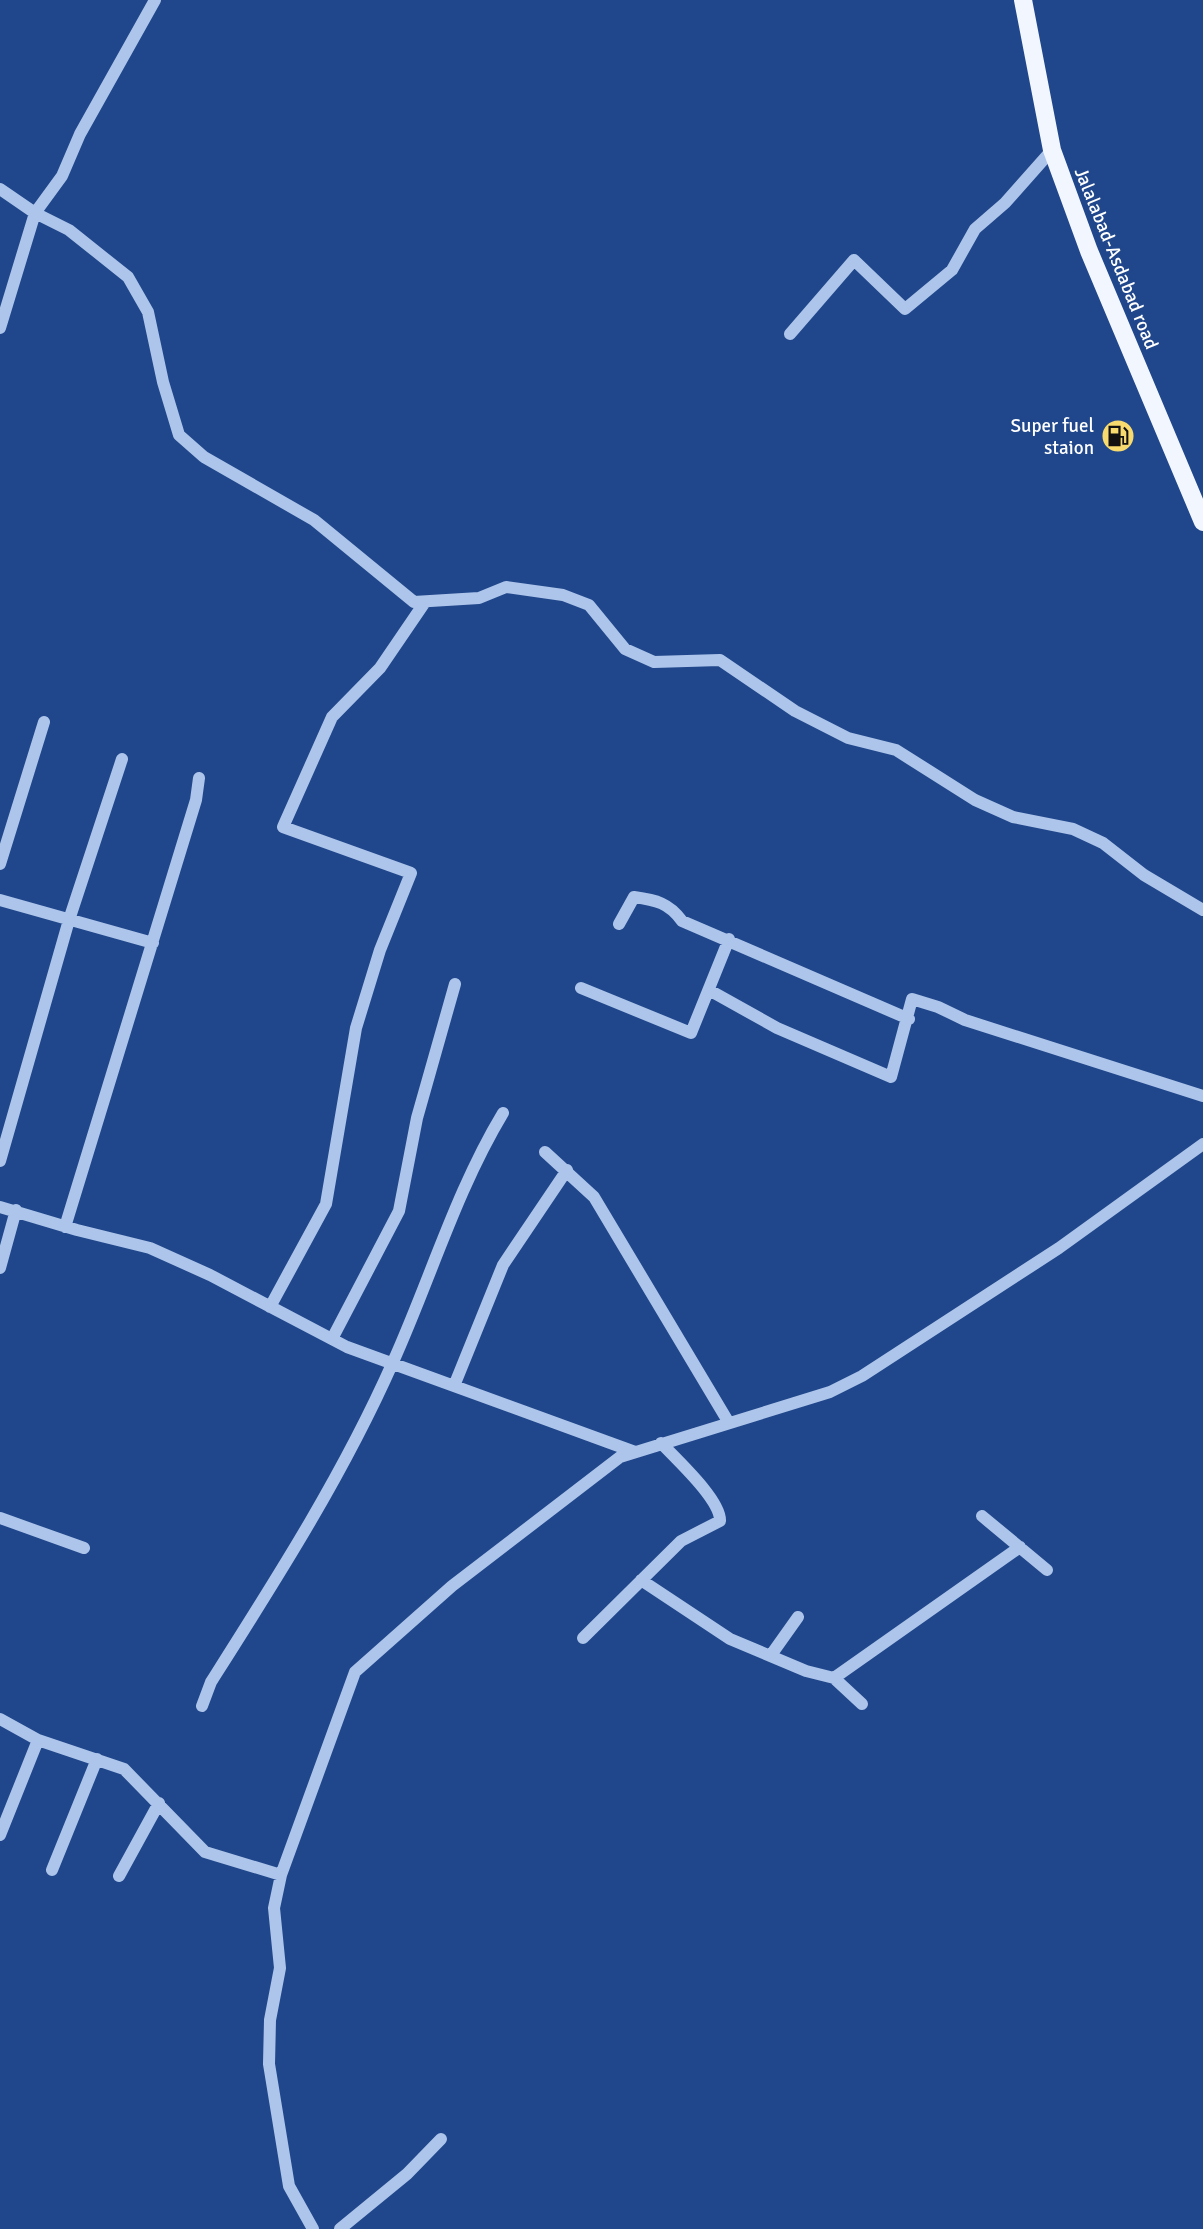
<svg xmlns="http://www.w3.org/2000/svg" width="1203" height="2229" font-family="Signika,sans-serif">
<rect width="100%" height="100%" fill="#20478b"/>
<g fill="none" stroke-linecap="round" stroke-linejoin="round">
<path stroke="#adc5eb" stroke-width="12" d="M0,189L35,213L69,230L128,277L148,312L163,382L179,435L204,457L314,520L414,602L479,598L506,587L563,595L589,605L625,649L654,662L720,660L795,711L848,738L896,750L975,800L1013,817L1073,829L1103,843L1144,875L1203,910
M0,328L35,213L62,176L80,134L155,0
M790,334L854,260L905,309L952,270L975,229L1005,203L1052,150
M0,864L44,722
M0,900L153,943
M619,924L634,897C656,900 669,903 682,921L909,1019
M581,988L691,1033L729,939
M709,990L777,1028L891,1077L912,999L938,1007L965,1020L1203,1096
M545,1152L594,1197L729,1423
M0,1161L69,920L122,759
M0,1207L77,1230L150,1248L210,1275L347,1347L635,1452
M65,1227L196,800L199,778
M0,1268L16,1210
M270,1307L326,1204L356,1028L380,950L411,873L283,827L332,717L380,668L425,602
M332,1339L399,1211L417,1118L455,984
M454,1386L503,1265L567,1170
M982,1516L1047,1570
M0,1518L84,1548
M641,1580L730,1639L806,1671L834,1678L862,1704
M583,1638L681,1541L720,1521C721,1500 676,1459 661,1443
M771,1655L798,1617
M834,1678L1020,1547
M202,1706L211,1682C277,1578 343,1475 393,1362C430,1280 456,1191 503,1113
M0,1719L38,1740L124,1769L205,1852L281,1875
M0,1835L38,1740
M52,1870L97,1759
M119,1876L159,1803
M313,2229L289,2186L269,2064L270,2020L280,1968L274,1908L281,1875L355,1672L452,1586L620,1457L830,1392L862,1376L1059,1248L1203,1144
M340,2229L407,2174L441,2139"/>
<path stroke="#f2f6fe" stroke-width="18" d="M1023,0L1052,150L1089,251L1203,522"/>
</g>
<defs>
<symbol id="fuel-disc" viewBox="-11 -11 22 22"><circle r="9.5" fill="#f8db6e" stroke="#20478b"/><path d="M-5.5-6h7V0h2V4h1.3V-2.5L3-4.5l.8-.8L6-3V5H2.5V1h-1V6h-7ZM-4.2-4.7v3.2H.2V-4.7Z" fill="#111"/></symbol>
</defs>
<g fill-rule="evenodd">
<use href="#fuel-disc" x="1099" y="417" width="38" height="38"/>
</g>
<g text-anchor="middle" stroke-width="6" stroke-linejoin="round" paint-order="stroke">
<g font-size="19" fill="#fff" stroke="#20478b">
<text transform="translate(1117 258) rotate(68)" y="7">Jalalabad-Asdabad road</text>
</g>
<g font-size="19" fill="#fff" stroke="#20478b" text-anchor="end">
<text x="1094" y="432">Super fuel<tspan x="1094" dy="22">staion</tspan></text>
</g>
</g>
</svg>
